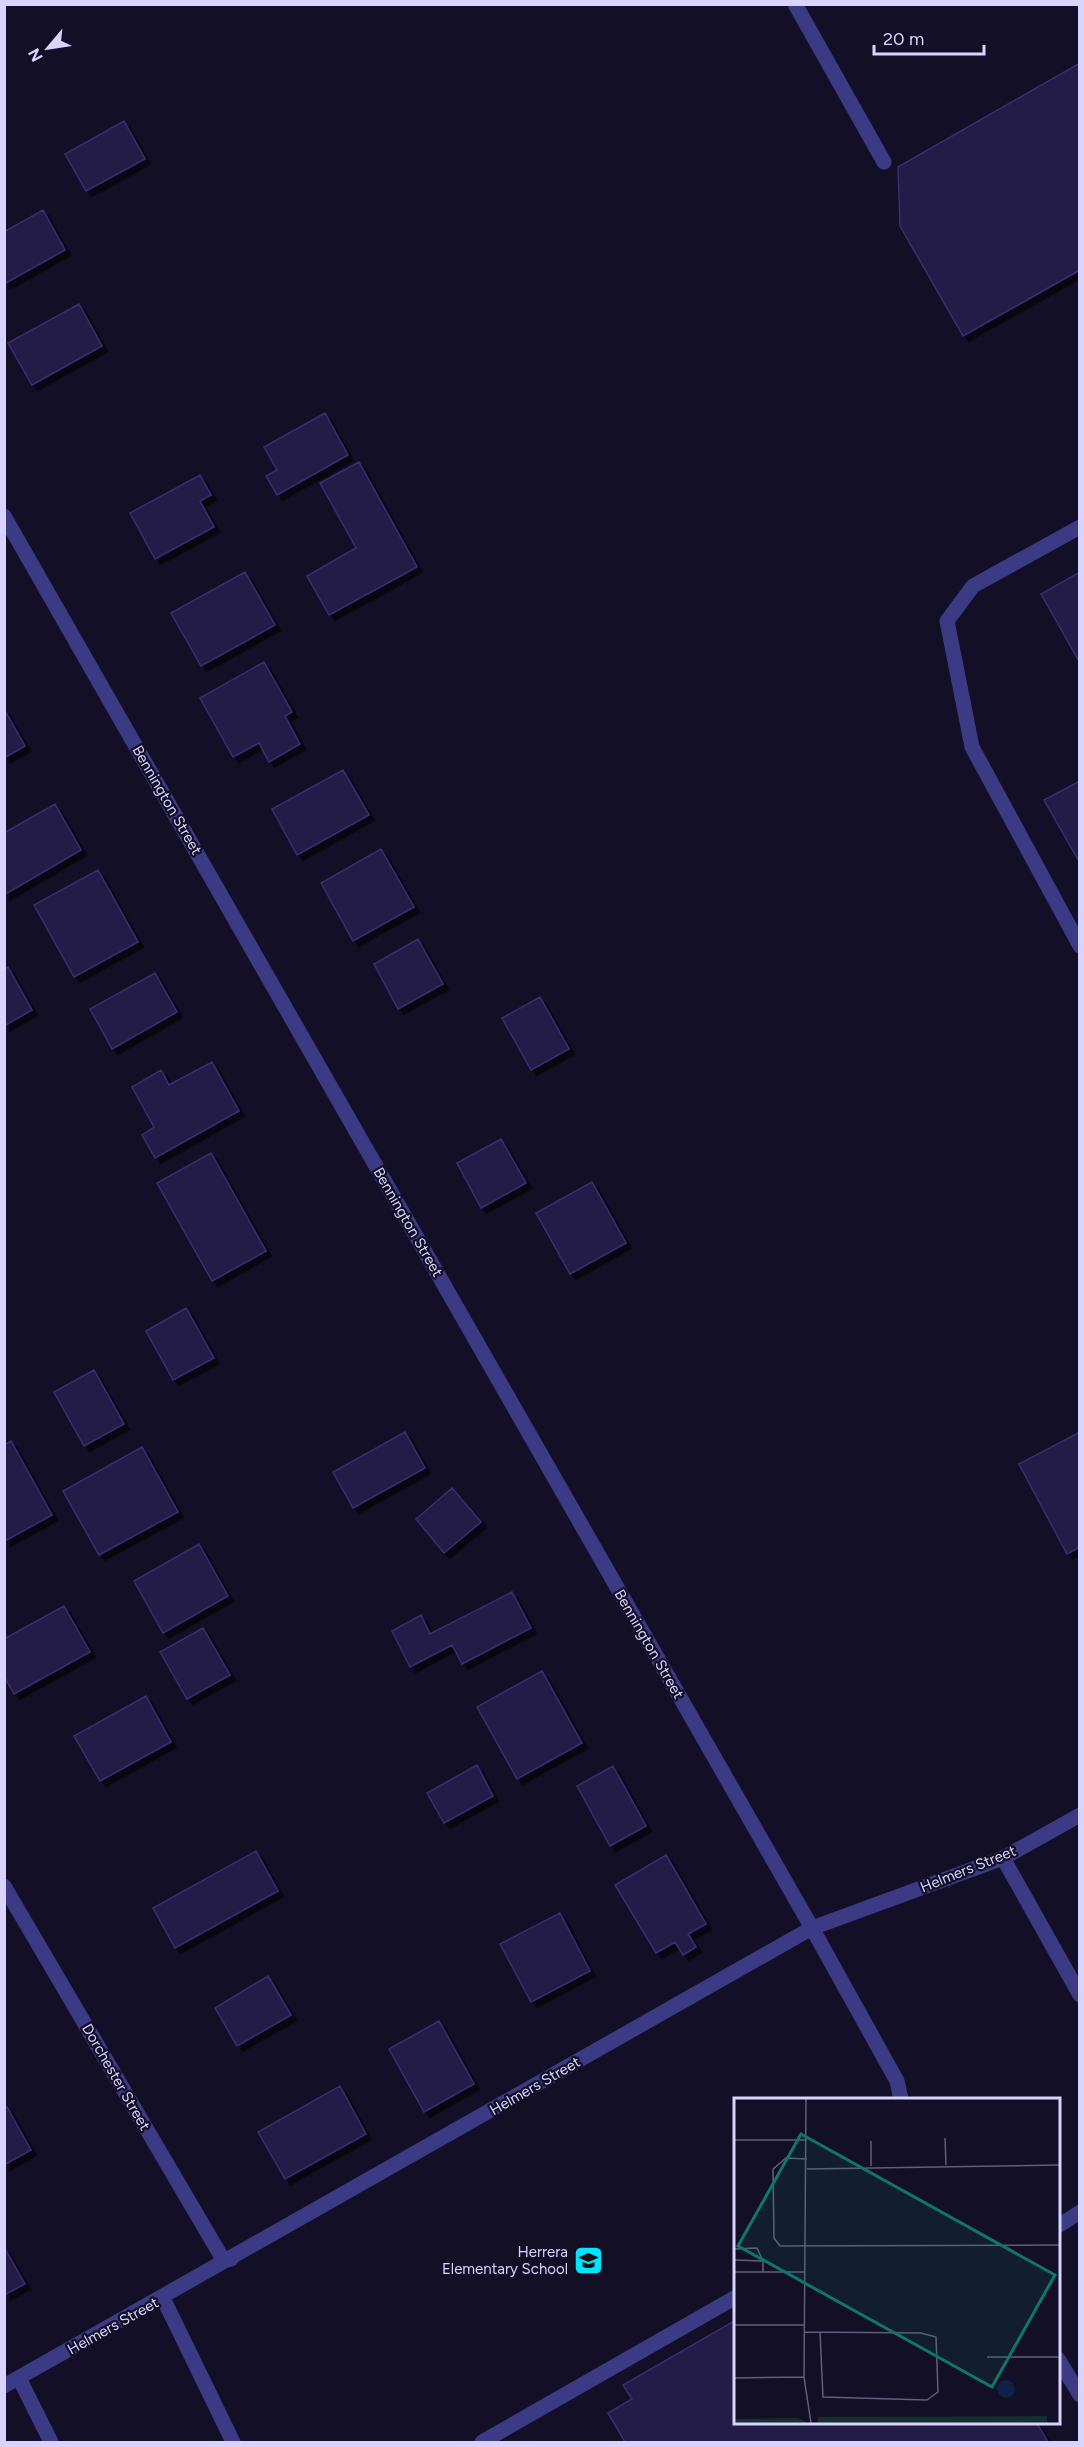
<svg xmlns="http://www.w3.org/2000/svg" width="1084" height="2447" font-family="Figtree,sans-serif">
<defs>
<filter id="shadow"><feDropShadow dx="5.5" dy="5.5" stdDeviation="0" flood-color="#0009"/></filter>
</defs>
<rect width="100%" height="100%" fill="#130f26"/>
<path fill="#241b47" stroke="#3b2d73" stroke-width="1.5" filter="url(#shadow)" d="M1080,63V270L963,336L900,226L898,167Z
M124,121L145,159L86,191L65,154Z
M43,210L65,250L4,284V232Z
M79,304L102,346L32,385L8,343Z
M325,413L348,455L277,495L266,476L277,470L264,447Z
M359,462L417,567L329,615L307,576L356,548L320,483Z
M200,475L211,495L200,501L214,527L155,559L130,513Z
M245,572L275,625L201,666L171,613Z
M1080,572V663L1041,594Z
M264,662L292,712L285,716L300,744L269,762L259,743L233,757L200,698Z
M4,709L25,746L4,758Z
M343,770L369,815L297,855L272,809Z
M1080,781V863L1044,800Z
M55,804L81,850L4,895V833Z
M381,849L414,907L353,941L321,883Z
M98,870L138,942L74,977L34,905Z
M418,939L443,984L398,1009L374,964Z
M8,967L32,1010L4,1026V969Z
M155,973L177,1012L112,1049L90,1009Z
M540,997L569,1049L531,1070L502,1018Z
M212,1062L239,1111L155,1158L142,1135L154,1127L132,1087L161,1070L169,1085Z
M501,1139L526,1183L481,1208L457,1163Z
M211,1153L266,1251L212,1281L157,1183Z
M592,1182L626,1243L570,1274L536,1213Z
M186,1308L214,1358L173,1380L146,1331Z
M94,1370L124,1424L84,1446L54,1392Z
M405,1432L425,1468L353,1508L333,1472Z
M1080,1432V1547L1067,1554L1019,1464Z
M11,1441L52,1515L5,1541L4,1445Z
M142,1447L178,1512L99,1555L63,1491Z
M452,1488L481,1522L444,1553L416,1519Z
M199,1544L228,1596L163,1633L134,1581Z
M512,1592L531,1628L462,1664L452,1645L410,1667L392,1631L421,1615L430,1634Z
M64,1606L90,1652L14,1694L4,1676V1639Z
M203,1628L230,1675L187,1699L160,1652Z
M542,1671L582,1743L517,1779L477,1707Z
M146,1696L171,1742L100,1781L74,1736Z
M477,1765L493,1796L444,1823L427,1793Z
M613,1766L646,1826L610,1846L577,1786Z
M256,1851L278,1891L175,1948L153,1908Z
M666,1855L706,1924L688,1934L696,1947L683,1955L675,1942L656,1953L615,1885Z
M560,1913L590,1971L531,2002L500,1944Z
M268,1976L291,2015L237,2046L215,2008Z
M439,2021L474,2084L424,2112L389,2049Z
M340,2086L366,2134L285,2179L258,2132Z
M7,2107L31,2150L4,2165V2109Z
M4,2247L25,2284L4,2295Z
M736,2320V2422H1036L1048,2442H625L608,2413L632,2399L623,2385Z"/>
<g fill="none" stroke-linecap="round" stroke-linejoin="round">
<path stroke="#3d3a85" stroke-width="15" d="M795,4L884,162
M1080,527L973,586L947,621L972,747L1080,946
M812,1928L897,2081L901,2099
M1058,2226L1080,2212
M163,2298L233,2442
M1058,2359L1080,2395
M482,2442L736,2297"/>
<path stroke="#3d3a85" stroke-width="15" d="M4,516L812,1928
M1003,1858L1080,1995
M4,1886L224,2261L231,2259
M19,2378L51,2442
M4,2386L812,1928L1003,1858L1080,1815"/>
</g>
<defs>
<symbol id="school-square" viewBox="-11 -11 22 22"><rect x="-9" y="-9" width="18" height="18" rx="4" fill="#00e5ff" stroke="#130f26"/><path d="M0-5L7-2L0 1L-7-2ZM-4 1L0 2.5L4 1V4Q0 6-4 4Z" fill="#111"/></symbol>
</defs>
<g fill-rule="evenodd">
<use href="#school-square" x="572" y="2244" width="33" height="33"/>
</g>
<g text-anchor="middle" stroke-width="4.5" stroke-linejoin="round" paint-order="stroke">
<g font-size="15" fill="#d9d4ff" stroke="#130f26">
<text transform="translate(167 800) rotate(60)" y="5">Bennington Street</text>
<text transform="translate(408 1222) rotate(60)" y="5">Bennington Street</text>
<text transform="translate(649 1644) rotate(60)" y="5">Bennington Street</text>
<text transform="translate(968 1869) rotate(-22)" y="5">Helmers Street</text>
<text transform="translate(116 2077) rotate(60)" y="5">Dorchester Street</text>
<text transform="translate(535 2086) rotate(-30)" y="5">Helmers Street</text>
<text transform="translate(113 2326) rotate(-29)" y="5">Helmers Street</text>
</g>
<g font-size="15" fill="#d9d4ff" stroke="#130f26" text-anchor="end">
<text x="568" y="2257">Herrera<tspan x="568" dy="17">Elementary School</tspan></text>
</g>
</g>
<g transform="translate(734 2098)">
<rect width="326" height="326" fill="#130f26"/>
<path d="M313,318V325H84V319ZM64,320L74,325H0V321Z" fill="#12302f"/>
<path d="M263 291a9 9 0 1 1 18 0a9 9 0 1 1-18 0Z" fill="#0c2248"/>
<path fill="none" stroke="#625e7d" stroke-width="1.5" d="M72,1L70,279L77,325M211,40L212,67M0,42H73M137,43V68M73,61L52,60L39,71L40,140L46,148L326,147M73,71L326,67M0,151L23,150L29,163M0,162L29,163V174M0,174H70M0,227H70M70,234L187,235L202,239L204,294L193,302L89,299L86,234M253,259H326M0,280L70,279"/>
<path fill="#0f766e" fill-opacity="0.15" stroke="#0f766e" stroke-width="3" d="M67,36L321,177L258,289L4,148Z"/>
<rect width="326" height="326" fill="none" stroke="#d9d4ff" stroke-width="3"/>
</g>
<rect width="1084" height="2447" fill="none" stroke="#d9d4ff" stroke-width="12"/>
<g transform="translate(48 48) rotate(241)" stroke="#130f26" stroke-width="4.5" paint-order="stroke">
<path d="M0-4.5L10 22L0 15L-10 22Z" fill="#d9d4ff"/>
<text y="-9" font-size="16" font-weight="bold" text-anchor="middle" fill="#d9d4ff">N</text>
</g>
<path d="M874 45v9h110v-9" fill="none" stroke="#d9d4ff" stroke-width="3"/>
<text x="883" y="45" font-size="18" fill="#d9d4ff" stroke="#130f26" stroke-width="4.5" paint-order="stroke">20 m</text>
</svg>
